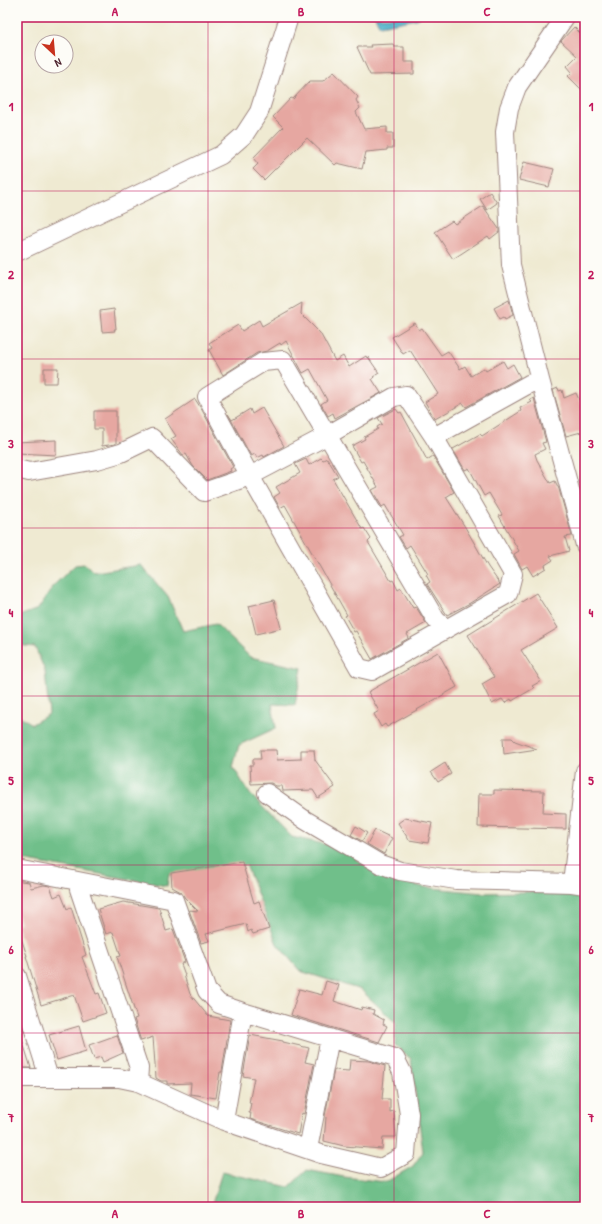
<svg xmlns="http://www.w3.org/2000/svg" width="602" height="1224" font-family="'Patrick Hand',sans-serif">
<rect width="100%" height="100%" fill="#fdfcf7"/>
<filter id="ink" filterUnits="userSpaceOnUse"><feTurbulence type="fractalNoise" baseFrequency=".025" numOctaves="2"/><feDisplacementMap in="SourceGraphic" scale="8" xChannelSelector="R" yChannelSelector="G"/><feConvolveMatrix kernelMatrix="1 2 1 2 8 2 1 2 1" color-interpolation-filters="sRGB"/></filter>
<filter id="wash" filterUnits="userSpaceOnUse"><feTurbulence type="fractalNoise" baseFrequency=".012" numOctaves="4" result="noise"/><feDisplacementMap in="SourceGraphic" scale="16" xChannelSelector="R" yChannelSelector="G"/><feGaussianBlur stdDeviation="0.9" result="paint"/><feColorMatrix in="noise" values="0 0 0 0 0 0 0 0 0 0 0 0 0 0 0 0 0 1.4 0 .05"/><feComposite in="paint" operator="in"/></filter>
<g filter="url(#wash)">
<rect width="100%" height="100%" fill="#efead2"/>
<path fill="#70bf8a" stroke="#5d6f5a" d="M85,564L95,572L141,565L168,597L183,631L216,624L250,657L302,668L295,705L272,704L276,728L239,745L233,767L250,794L292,837L337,847L384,877L423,887L482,893L567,891L585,893V1207H211L222,1172L289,1187L307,1170L344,1177L386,1182L413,1166L423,1152L411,1059L395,1045L396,1023L361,990L300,971L277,944L246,865L169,874L167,886L17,859V714L32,724L49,714L45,671L35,647L17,645V617L38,609L55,584L75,565Z"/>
<path fill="#47afc6" stroke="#486778" d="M375,17H420L417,19L380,26Z"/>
<g id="blocks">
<path fill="#e6a7a1" d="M574,27L585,38V93L568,76L572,72L567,66L577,56L561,41Z
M393,44L394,47H404V62H414V74L370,75L357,47H371L370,45Z
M334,72L358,97L356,100L360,108L356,112L364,129L387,127V133H393V148H387V150L366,152L362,169L337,163L335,165L307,138L276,169H275L264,180L253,169L258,164L253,158L283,127L273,117L291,98L293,99L310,81H323Z
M524,162L554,169L549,187L519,180Z
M490,192L497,203L487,210L480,199Z
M483,206L499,229V232L490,239L488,236L453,259L435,232L452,221L455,224Z
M509,300L513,315L505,319L504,317L500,319L494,308Z
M302,303L301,314L320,333L335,361L343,356L349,367L366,356L367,358L368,357L379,373L373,377L374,378L372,379L381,393L335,418L333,413L328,416L321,404L327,400L310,369L303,373L286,341L281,345L280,343L267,351L257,353L223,375L209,350L212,348L209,343L238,325L242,331L259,320L262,326Z
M114,309L116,329H114L115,331L102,332L100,311Z
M415,323L419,330L422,328L441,355L448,351L460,369L465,366L471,376L484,368L486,371L503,361L507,368L513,364L520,377L466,407L463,403L435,419L425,402L438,394L410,350L403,354L392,337Z
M44,368H58L57,383H44Z
M558,388L559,391L562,390L564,398L576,393L581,404L585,402V431L566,436L553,390Z
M534,398L546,442L542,443L545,449L535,454L537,460L550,483L555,481L559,489L572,536L565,537L569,551L550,556L553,560L545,565L546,568L533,576L527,566L522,569L514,554L519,551L499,516L502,515L489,493L484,496L469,468L465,470L452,448L453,449L480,434L482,436L521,411L520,408L532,402L530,400Z
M195,399L202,410L233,467L230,469L231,471L207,480L193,466L186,454L183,455L171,439L176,436L165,419Z
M262,408L284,446L264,457L263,455L257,458L255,454L251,456L228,414L232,420L250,409L252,414Z
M396,409L399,413L401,412L427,460L433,456L454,492L446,497L465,527L488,567L500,584L470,603L447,615L427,584L430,582L426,575L428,574L410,545L406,548L401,540L399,537L403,535L385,505L382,507L372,490L378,487L363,461L361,462L352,446L365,439L364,437L378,429L377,427L382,424L378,418Z
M94,411H116V444L102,446V429H94Z
M56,440V455L17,453V442Z
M321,458L323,460L327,458L338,476L333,479L362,529L364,528L371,539L368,542L391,581L393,580L398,590L401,588L413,608L416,607L426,623L407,634L409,638L372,659L356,631L354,632L345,616L347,615L285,505L280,508L274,497L280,493L276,487L300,473L295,464L306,459L309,465Z
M536,593L558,628L521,650L541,681L532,686L534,688L512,701L511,699L505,703L502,699L492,704L482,684L494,677L468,635Z
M274,600L281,628L256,634L249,606Z
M438,652L457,687L387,727L385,724L381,727L374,714L379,711L368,692Z
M503,738H512L515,741L537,749L504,754Z
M260,750H276L277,760L301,759V750H314L315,760L335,787L318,798L313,790L283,791L282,786H276L271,783L251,784L250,765H253V759H261Z
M445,763L451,774L438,782L431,772Z
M494,790L544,791L543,813L566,814V829L478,827L479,794H494Z
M405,818L432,823L428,843L409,840L398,823Z
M356,826L367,833L362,841L351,835Z
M375,830L392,838L384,854L367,844Z
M242,862L254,903L259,901L269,929L253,934L251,930L248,932L246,924L206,934L209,941L201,943L189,910L198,911L185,898L181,892L172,887L171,873Z
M17,881H21L29,882L31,888L44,885L50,886L54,897L61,894L67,909L71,907L86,955L82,957L96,994L99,993L106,1013L83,1021L74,995L41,1005L26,956H27L17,925L21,923L17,912Z
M123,902L159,908L166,931L173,929L185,962L181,964L185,975H184L190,994L208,1016L230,1020L222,1072H220L216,1098L190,1094L191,1083L167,1084V1081H161L156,1078L153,1037L141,1041L134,1019L137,1018L117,957L121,956L113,932L106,934L98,909Z
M326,981L339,985L334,1001L361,1010L362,1007L374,1010L373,1014L384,1020L383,1024L387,1026L379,1042L291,1015L299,989L322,995Z
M79,1026L86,1051L57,1060L49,1035Z
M17,1033H20L31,1068H17Z
M117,1035L123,1053L103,1062L101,1057L94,1059L89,1045Z
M250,1035L283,1041V1042L309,1048L305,1062L314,1064L304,1114L302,1113L298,1134L250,1119L251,1113H249L251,1103H249L254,1078L243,1076Z
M350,1060L369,1061L385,1066L382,1099H390V1112L394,1111L396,1137H383L382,1149L344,1146L324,1141L326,1117L325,1116L334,1070L349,1071Z"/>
</g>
</g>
<g filter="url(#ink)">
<use href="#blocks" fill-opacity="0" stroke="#9c847e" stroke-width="1"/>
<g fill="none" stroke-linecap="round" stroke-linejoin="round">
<defs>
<path id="minor" d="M565,17L517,87L509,108L505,132L511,265L540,380L585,545
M17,252L221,155L244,135L259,112L289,17
M434,437L513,574L508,594L372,671L359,668L250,476L207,397L263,362L283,360L436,620L445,628
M17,469L29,472L97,460L121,453L152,438L204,492L250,476L328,435L394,397L406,395L434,437L529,384L540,380
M267,793L305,820L380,864L400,871L456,880L572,883L585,885
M17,869L174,900L207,991L219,1004L243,1012L395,1058L402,1072L409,1114L406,1154L381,1168L321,1154L224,1121L138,1082L119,1078H17
M81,882L79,889L139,1068L138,1082
M572,883L585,771
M17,976L49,1078
M224,1121L243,1012
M308,1149L330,1038"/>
</defs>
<use href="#minor" stroke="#9c847e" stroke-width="20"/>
<use href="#minor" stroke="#fff" stroke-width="18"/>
</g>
</g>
<path fill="none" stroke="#c2185b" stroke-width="1" stroke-opacity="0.55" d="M208,17V1207M394,17V1207M17,191H585M17,359H585M17,528H585M17,696H585M17,865H585M17,1033H585"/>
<rect width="602" height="1224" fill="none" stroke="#fdfcf7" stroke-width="44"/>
<g transform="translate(54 54) rotate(154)"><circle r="19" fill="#fdfcf7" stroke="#b5a4a5"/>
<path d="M0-3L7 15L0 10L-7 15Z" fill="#c8321e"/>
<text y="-6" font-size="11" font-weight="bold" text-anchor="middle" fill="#4a1f2b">N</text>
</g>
<rect x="22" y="22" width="558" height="1180" fill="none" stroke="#c2185b" stroke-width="1.5"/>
<g font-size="13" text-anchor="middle" font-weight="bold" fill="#c2185b">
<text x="115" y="16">A</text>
<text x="301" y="16">B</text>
<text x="487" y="16">C</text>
<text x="11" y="111">1</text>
<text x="591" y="111">1</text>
<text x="11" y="279">2</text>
<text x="591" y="279">2</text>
<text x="11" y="448">3</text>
<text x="591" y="448">3</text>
<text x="11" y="617">4</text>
<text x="591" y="617">4</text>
<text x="11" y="785">5</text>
<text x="591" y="785">5</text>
<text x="11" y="954">6</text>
<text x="591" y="954">6</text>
<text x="11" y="1122">7</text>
<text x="591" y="1122">7</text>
<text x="115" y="1218">A</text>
<text x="301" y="1218">B</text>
<text x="487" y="1218">C</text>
</g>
</svg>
